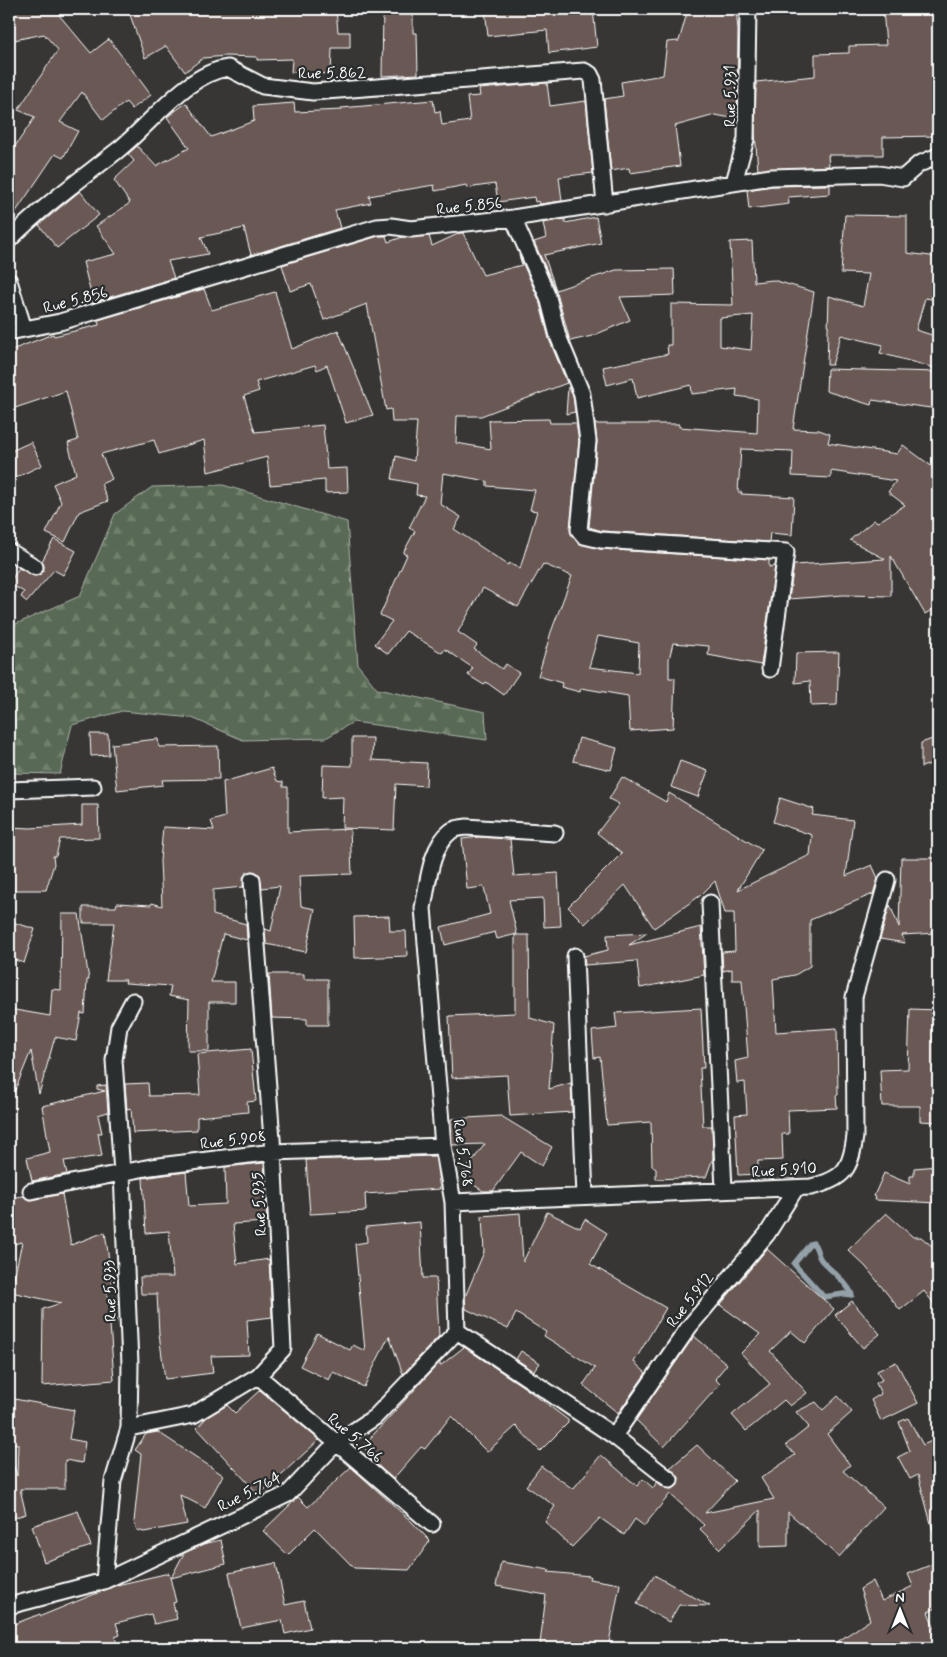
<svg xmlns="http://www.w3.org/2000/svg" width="947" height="1657" font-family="Mynerve,sans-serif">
<defs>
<pattern id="forest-firs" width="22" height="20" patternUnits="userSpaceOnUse" patternTransform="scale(1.25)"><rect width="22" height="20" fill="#596b54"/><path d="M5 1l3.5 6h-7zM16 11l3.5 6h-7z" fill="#72816e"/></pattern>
</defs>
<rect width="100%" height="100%" fill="#373635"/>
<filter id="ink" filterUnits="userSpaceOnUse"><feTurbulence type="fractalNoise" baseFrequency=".02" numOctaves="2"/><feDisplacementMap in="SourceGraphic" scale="10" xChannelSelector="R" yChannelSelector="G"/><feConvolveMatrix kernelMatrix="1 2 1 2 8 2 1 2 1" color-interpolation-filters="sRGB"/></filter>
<g filter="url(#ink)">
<path fill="url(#forest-firs)" stroke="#acb5aa" d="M223,485L347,522L358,665L377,689L485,712L487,740L353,722L326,738L243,740L192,718L122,711L72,725L60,774L9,773V627L80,596L115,514L152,487Z"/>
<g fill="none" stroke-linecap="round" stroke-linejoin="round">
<path stroke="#94a1a9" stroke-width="5.5" d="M844,1294L824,1297L794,1264L810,1244L813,1243C818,1248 817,1256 822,1261C831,1271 848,1283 852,1295L845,1294"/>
</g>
<path fill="#695852" stroke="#fff" fill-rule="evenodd" d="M9,9H54L91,53L109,39L151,95L132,109L126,102L103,120L82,92L60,122L78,131L63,158L55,154L9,222V155L35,117L18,110L58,50L44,34L9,41Z
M128,9H336L338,32H350V48H332L331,74L291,72L292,59L257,60V57L226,56L203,58L185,72L166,46L145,58Z
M383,9H413V33H417L418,74L382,76Z
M485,9H593L597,47L549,53L547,30L488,36Z
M702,9H736L738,30L737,119L715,115L675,126L680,166L630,173L629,168L611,171L604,99L623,96L621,82L663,75L667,42L679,41L687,13Z
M883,9H938V136L883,137V155H828L829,166L758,170L755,133L756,82L815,76V54L849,53V46L886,45Z
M547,83L550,106L586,101L593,173L559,177L562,201L540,204L539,201L535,202L534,197L498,202L495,184L467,188L466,185L435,191L434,185L369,196L371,203L335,210L340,228L251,255L244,228L201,237L208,254L168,261L174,278L93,302L83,262L116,254L96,226L130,203L114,180L134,161L128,154L137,146L156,166L189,148L167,117L186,103L211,137L254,121L253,106L294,103L295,112L342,110L341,108L433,100L435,112L440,111L442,125L470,121L467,97L480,96L479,89Z
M830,185V194L788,197L789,204L749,209L747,190L772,186Z
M80,191L99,215L57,248L39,225Z
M845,215L907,216V253L938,257V300L925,298L916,330L938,337V369L880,353L883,345L841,335L832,365H827L829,296L863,306L869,274L841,273Z
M596,217L601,243L544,255L556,290L616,270L674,269L675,295L620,297L630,320L592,336L570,341L557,293L534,242L546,238L543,223L565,219V223Z
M460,233H463L483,275L522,265L519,255L539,300L549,339L567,383L481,416H457L456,443L491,449L489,420L549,419L550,423H576L579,441L570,529L577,542L600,549L769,560V567L775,566L761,665L708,655L709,646L673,643L669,659V678H675L673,728L630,731L628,696L581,688L580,692L561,687L562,683L538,676L551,632L572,576L543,564L518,607L483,588L458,632L477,645L474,649L502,669L506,664L519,673L504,695L486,682L484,685L468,675L473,668L445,649L442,653L406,631L388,654L375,644L392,621L380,615L407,555L403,553L415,531L409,528L425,496L416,495L417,484L392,479L396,456L414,461L417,422H392L391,409L386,410L367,304L324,320L311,284L290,291L282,265L379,236H386L388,242L403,237L429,236L432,246ZM443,473L487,481V486L535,490L530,510L537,511L520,569L509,563L508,565L454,529L461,517L440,504ZM598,636L639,643L638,673L589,667Z
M752,241L754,282L773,280L814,292L793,429L819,430L830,434L828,443L897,454L903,445L938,471V606L925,614L891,556V596L843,595L789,599L794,565L885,559L850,540L874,520L878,522L905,505L888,492L896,481L831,471V478L792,476L793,451L741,449L738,492H742L741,494L794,497L792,535L770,533L769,542L602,531L589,527L597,442L595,424H679V427L757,433L758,399L736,396L737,389L692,394L691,385L637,398L633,378L607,385L603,367L668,354L667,345H671V304L733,305L730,242ZM753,315L751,350L720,346V318Z
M204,289L212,310L275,292L292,349L338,330L373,415L346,423L327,365L317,370L315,365L256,382L259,391L244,396L255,432L323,425L327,469L347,468L348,492L325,493V480L270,485L267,457L208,472L204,440L159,454L154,440L101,454L112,479L101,484L108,501L79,512L65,542L46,533L61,502L53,484L76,474L68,443L78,440L66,391L9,410V351L53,334L54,336L99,325L98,320Z
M827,369L938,372V409L872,400L871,405L826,391Z
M568,387L573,396L575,412L566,414Z
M31,442L42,465L9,481V452Z
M54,539L76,551L63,575L54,570L27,602L21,597L24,592L9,583L19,568L34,576L43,572L44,567L42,561Z
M839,652L837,705L811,706L810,681L795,683L796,653Z
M90,734H108L109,755L91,756Z
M938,737V762L921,767V743Z
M352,738H373L372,760L427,763L426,786L396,784L394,830L342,828L343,797L322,798L323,765L352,766Z
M579,738L617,748L611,770L573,761Z
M158,739L159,747L218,746L219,779L162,780L163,785L117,790L112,744Z
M680,761L708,771L698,797L671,787Z
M272,768L277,781L283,782V787H288V832L350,829L352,874L299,876L301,906L315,909L306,952L266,944L265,929L271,931L280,886L262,888L260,875L252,871L244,876L243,887L213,890V915L246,924L247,940L223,934L211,982H235V1002H209V1051H188L189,1000L169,996L171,986L125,983L126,980H106L114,923H83V907H116L117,903L151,905L152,903L162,906L160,861L163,827L214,830L211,821L225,817L223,782Z
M622,777L666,802L669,793L762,850L738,890L810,855L812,835L773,822L780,798L814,809L812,815L853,820L846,876L872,865L878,878L873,894L810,920V966L795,975L773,979L776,1032L837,1028L838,1095H836L837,1108L788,1110L789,1134H782L783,1160L758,1161V1174L738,1175L735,1115L747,1114L745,1082L737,1083L735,1061L748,1058L742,980H732V969L723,971L722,952L735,951L734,913H725L715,881L701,895L654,928L625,885L585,924L568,907L622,853L597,833L619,804L609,799Z
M82,805H98L99,838L60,839L56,856H53L54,864L46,890H11V827L30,828L82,825Z
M479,837L510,839L514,876L558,873L561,926L544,927L543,898L509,900L517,934L497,939L495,932L445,945L441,927L490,914L484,887L467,889L462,839Z
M901,858H938V933L902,935L905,943L880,939L890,905L899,927Z
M62,914H79L89,980H87L85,1014L81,1013L76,1041L55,1037L39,1094L31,1051L9,1105V1009L50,1016L52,989L61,990Z
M389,916L390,931H406L407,956L355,958L354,917Z
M9,921L35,929L24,963L9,958Z
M701,927L704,975L640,988L637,961L585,965L584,956L608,950L607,935L647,933L629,945Z
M515,935H529L530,1018L554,1025L549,1089L571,1083L572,1112L510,1116L507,1075L452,1078L449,1016L515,1013Z
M269,974H304V979H328V1025H307V1019L272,1018Z
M701,1008L704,1068H700L703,1126H712L713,1158L706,1177L656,1179V1169L652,1166L651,1122L607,1125L600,1057L594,1058L592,1031L617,1028L615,1013Z
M910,1009L938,1010V1122L920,1121V1106H882L880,1070L908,1069Z
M251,1049L256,1101L247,1102L248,1112L197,1117V1130L133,1133L131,1108L127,1109L125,1084L148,1083L149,1096L200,1095L197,1054Z
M106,1085L108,1112L98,1115L102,1133H98L102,1156L64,1161L67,1174L32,1181L27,1158L50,1152L42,1106L105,1091L97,1089V1086Z
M501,1116L552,1147L542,1166L521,1152L493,1191H483L461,1176L485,1144L452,1145L451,1119Z
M435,1156L440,1189L365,1194L366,1211L310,1214L306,1160Z
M264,1163L267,1222L233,1224L237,1264L269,1259L272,1317L247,1320L249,1355L211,1356L213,1373L165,1379L159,1334L157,1294H141L140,1277H173L169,1231L146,1233L143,1178L186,1172L189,1206L226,1204L225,1167Z
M938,1166V1203L875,1200L876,1197L874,1196L884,1173L910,1184V1176H914V1168Z
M62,1194L71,1245L105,1232L113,1289L106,1290L117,1322L110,1324L114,1380L42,1386L43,1309L61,1303L11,1292L22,1242L9,1245V1198L23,1196L32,1200Z
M547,1212L580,1228L585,1219L607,1233L590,1264L666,1308L634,1362L646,1373L618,1413L583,1385L595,1368L544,1336L546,1332L516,1313L508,1329L466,1309L465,1297L484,1252L482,1216L520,1213L523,1262Z
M886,1213L913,1237H921L938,1251V1309L924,1291L900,1310L866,1267L848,1250Z
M420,1222L423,1278H436L439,1336L403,1374L389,1336L364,1387L333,1372L329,1380L300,1366L317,1333L350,1350L353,1345L365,1351L355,1244L367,1242L366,1227Z
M767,1249L834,1309L805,1343L791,1331L770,1351L807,1393L790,1406L784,1400L746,1431L732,1415L770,1384L741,1353L760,1334L720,1305Z
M852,1301L880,1334L863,1348L835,1315Z
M694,1336L727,1364L715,1379L720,1384L664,1447L636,1420Z
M464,1347L524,1387L568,1420V1423L540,1451L516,1426L487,1452L451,1416L425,1449L421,1447L393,1479L365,1454L368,1451L362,1447L440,1362V1366Z
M521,1351L540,1363L534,1371L516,1359Z
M896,1362L918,1403L881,1421L871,1400L881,1394L876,1383L882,1380L877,1371Z
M260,1390L319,1440L259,1495L197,1428L207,1417L227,1405L235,1413Z
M838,1396L852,1412L827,1434L850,1465L843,1471L884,1507L839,1557L788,1512V1546L760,1547V1510L720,1549L700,1529L704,1525L670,1494L644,1526L635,1519L624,1535L600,1518L572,1547L545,1522L555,1506L526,1486L541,1466L573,1489L601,1455L637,1486L643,1479L653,1488L657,1482L665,1488L673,1489L678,1485L679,1477L670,1468L697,1445L735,1481L705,1513L774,1499L761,1478L795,1455L786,1445L809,1427L796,1412L816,1402L823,1410Z
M9,1398L74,1410L69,1439L85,1442L82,1463L65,1460V1489H20L26,1514L9,1519V1468L14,1467L17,1476L18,1444L9,1443Z
M908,1418L923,1445L938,1438V1531H933L918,1475L910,1479L898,1457L910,1451L899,1422Z
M158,1432L223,1475L205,1508L180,1495L187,1524L144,1532L137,1530L134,1522L141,1454L135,1450L146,1434Z
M351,1467L412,1522L430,1541L409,1570L354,1568L315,1528L288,1555L263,1531L298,1497L308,1507Z
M78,1511L91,1546L44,1562L32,1526Z
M221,1540L226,1564L171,1578L184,1553L207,1543Z
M501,1562L550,1570L548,1572L590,1576L589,1579L620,1584L608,1648H570L540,1644L546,1595L496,1586Z
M938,1562V1607L928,1612L938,1637V1648H828L870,1620L860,1589L873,1581L882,1601L913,1586L908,1574Z
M276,1563L285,1605L304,1601L310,1628L285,1634L282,1620L241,1628L229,1573Z
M169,1573L176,1602L173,1603L177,1619L154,1624L151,1614L116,1623L120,1635L115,1637L118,1648H9V1626L40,1614L41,1616L117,1585Z
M654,1575L710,1606L679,1605L669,1622L637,1604Z"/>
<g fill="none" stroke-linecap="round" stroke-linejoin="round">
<defs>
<path id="minor" d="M734,182L746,139L748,9
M513,218L548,297L558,336L582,394L588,441L579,530L584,536L601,540L786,552L770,669
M9,240C44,205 80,180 118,150C150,125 187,73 228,68L263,86L313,92L584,71L590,74L593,80L605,204
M9,281L24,329
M9,332L60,322L377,227L391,226L411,229L513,218L771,177L879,174L903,178L919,164L938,156
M9,551L35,567
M9,790L93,787
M555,833L466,827C461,828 455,828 451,831C430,847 428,884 423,908L443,1146L453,1202L457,1331L614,1436L670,1480
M710,903L724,1189
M575,956L585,1196
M31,1191L151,1167L273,1152L443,1146
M453,1202L811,1187C844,1179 851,1169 855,1136L854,997L887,880
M258,1376L432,1524
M129,1428L193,1415L258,1376L283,1349L273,1152L252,880
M614,1436L689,1327L767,1234L796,1188
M104,1581L113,1481L129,1428L130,1364L122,1173L114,1060L119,1027L133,1001
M9,1606L104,1581L288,1494L336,1443L375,1417L457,1331"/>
</defs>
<use href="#minor" stroke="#fff" stroke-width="19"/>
<use href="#minor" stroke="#2a2d2e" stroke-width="15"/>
</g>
</g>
<g text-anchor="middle" stroke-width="4.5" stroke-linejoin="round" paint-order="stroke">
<g font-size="16" fill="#fff" stroke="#2a2d2e">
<text transform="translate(332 72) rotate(-1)" y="6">Rue 5.862</text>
<text transform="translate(729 96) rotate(-90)" y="6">Rue 5.931</text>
<text transform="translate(469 205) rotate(-6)" y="6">Rue 5.856</text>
<text transform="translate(75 299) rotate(-15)" y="6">Rue 5.856</text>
<text transform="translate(233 1139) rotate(-7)" y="6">Rue 5.908</text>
<text transform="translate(464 1153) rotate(82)" y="6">Rue 5.768</text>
<text transform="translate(784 1169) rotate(-4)" y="6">Rue 5.910</text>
<text transform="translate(258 1204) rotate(-94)" y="6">Rue 5.935</text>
<text transform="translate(109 1291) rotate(-92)" y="6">Rue 5.933</text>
<text transform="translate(689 1299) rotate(-52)" y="6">Rue 5.912</text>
<text transform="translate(356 1437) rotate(40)" y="6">Rue 5.766</text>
<text transform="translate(249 1491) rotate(-27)" y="6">Rue 5.764</text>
</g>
</g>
<rect width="947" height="1657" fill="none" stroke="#2a2d2e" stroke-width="30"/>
<rect x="15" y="15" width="917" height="1627" fill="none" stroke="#fff" stroke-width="2" filter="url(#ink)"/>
<g transform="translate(900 1610)" stroke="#2a2d2e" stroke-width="4" paint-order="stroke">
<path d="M0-4L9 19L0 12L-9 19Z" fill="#ffffff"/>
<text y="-8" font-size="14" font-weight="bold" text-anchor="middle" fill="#ffffff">N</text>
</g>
</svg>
